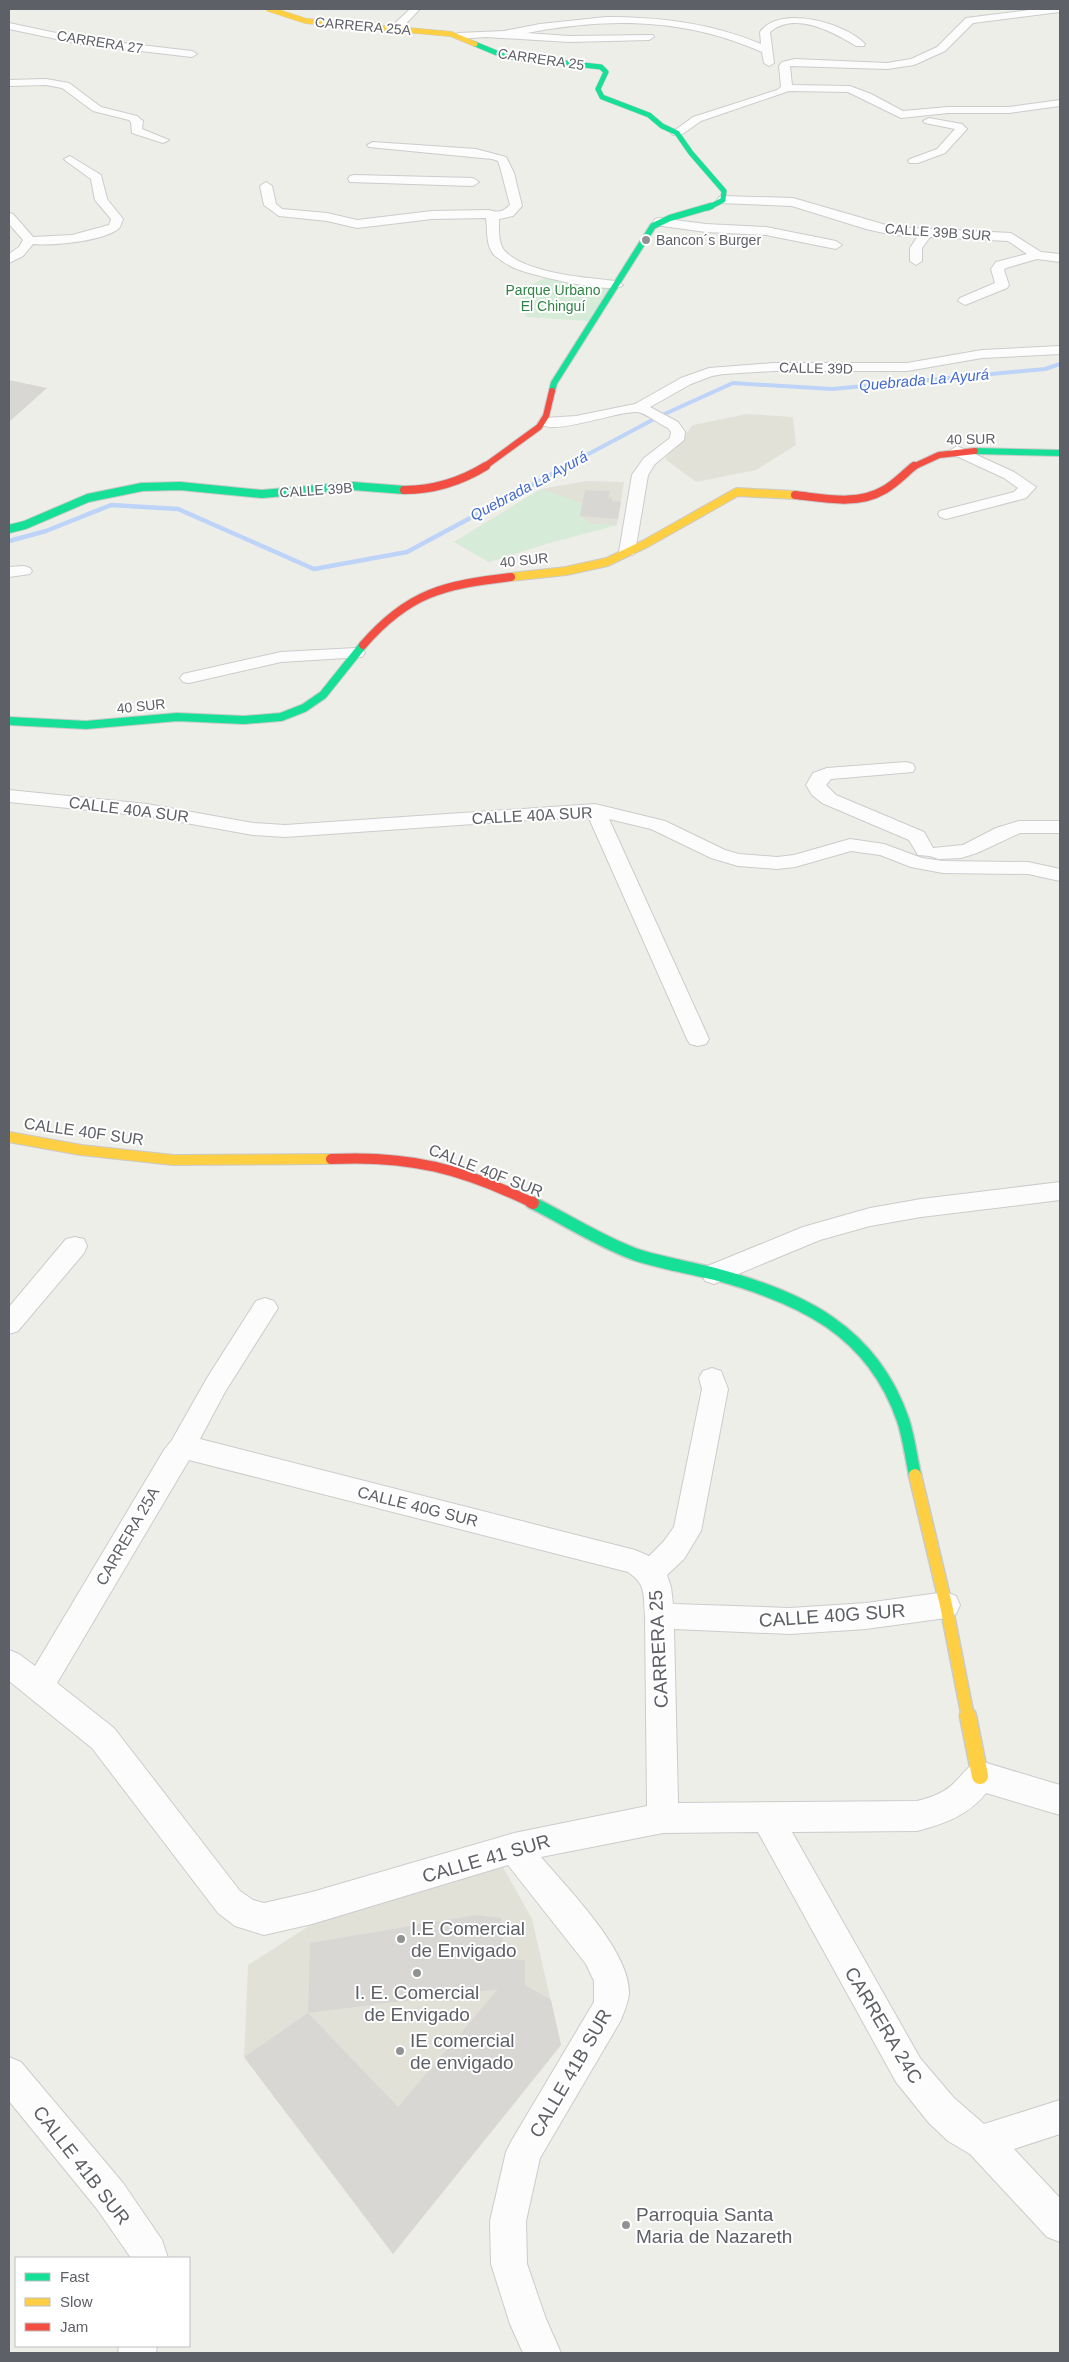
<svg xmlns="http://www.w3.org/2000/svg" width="1069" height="2362" font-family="Arial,sans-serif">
<rect width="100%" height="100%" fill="#eeeee9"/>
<path fill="#e2e1d8" d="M747,414L793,417L796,445L756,470L696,482L665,459L693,425Z
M587,481L624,482L617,525L549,543L489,562L454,542L541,489Z
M499,1860L532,1919L561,2045L393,2254L244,2057L248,1965L312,1924Z"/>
<path fill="#d6ebd8" d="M548,276L610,287L588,321L526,317L520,291Z
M541,489L582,503L580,516L592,524L617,525L549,543L489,562L454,542Z"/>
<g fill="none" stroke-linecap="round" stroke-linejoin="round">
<path stroke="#bdd3f8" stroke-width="4" d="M564,467L658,417L733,383L832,389L1045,369L1060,364"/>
<path stroke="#bdd3f8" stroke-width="4.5" d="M9,541L46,531L111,505L178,509L314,569L407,552L567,466"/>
</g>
<path fill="#d8d7d3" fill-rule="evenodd" d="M9,380L47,388L9,422Z
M585,490L610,491L608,498H612V501L621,502L618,519L580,516Z
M476,1915L501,1918L504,1958L525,1960V1985L551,2000L561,2045L393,2254L244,2057L308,2013L310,1943ZM498,1989L398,2107L308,2013Z"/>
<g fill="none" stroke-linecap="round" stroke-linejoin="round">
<defs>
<path id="street" d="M410,9H420L399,31H391V27Z
M1037,9H1060V12L973,23L945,51L914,65L887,69L790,66L792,85L850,86L871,94L903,111L948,107H1009L1060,100V106L1009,113H948L901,118L848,92L789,91L701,121L681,135H673L671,133L693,117L777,90L781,87L779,66L782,62L795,59L887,63L911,59L937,47L966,18Z
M606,17C661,17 711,23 761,44L760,32C779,4 846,23 865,44L864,46H856C833,32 795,11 770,32L774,63L769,66L764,63L762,52C685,18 609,17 527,33L569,36L653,35L654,37L649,40L569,42L486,37L458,39L453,36L458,33L504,31L540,24Z
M9,23L80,38L192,51L197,54L192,57L80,44L9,29Z
M46,79L69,83L101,107L137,116L143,121L142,129L169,140L163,143L132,133L131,122L129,120L93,111L62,88L46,85L9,86V80Z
M929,118L962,124L967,129L945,153L918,163H910L908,161L910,159L937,149L955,129L925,123L923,121Z
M373,142L476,149L506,157L514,173L522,206L513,216L499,219C499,229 498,242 504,250C523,273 587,278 616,281L623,285C613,296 528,274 514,268C506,264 500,260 494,255C485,244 488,230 486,218L432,219L357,228L327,221L279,216L264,205L260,186L266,182L272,186L276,204L282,209L327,213L357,220L432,211L489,210C498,213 503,212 510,205L500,167L498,161L492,159L369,147L367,145Z
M70,156L101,175L107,199L123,219L120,227C108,241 52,246 33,244L23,256L9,263V254L19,247L23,240L9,224V213L13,214L33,237L72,235L109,225L111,219L95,200L91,179L66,161L64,159Z
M354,175L473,178L479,182L473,186L350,182L348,179L350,176Z
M723,196L793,198L893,227L1011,233L1041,252L1060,254V262L1037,259L1006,268L1004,270L1009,285L1007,288L965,305L958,301L960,298L995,283L991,269L996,262L1027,254L1008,241L930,237L922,248V261L916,265L910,261V248L918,236L893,235L866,229L792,206L719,203L717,200L719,197Z
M659,218L706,224L766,227L836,241L842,245L836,249L766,235L706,232L655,225L653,222L655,219Z
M1060,346V354L982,358L907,371H774L724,374L712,376L691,384L650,407L678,422L685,432L684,440L655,464L648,475L635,552L633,555H621L619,552L632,475L644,458L670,438L671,432L668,428C659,424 646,413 637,412C619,410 549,438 538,422L545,418L576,416L635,404L681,378L709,368L774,363H907L982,350Z
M957,446L1014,472L1036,487L1026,498L946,519L940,517L938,514L940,511L1014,492L1018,488L1004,478L952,454L949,451Z
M24,566L30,568L32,571L30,574L9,577V567Z
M356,648L362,649L365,653L362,657L281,662L189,683L183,682L180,678L183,674L281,652Z
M906,762L913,764L915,768L913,772L831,779L826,785L836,795L924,832L933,848L963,845L996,828L1019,821H1060V833H1020L977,853L961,858L938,859L930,856L918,855L909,840L822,803L812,795L806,785L813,773L827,768Z
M9,790L147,804L253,823L285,825L595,804L665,821L725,850L739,854L777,857L794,855L850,839L884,844L922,858L943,861L1028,862L1060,869V881L1028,874L943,873L911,867L880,855L851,851L795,867L777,869L738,866L711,858L651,829L609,819L709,1039L706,1044L698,1046L690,1044L687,1039L588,816L285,837L253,835L147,816L9,802Z
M1060,1182V1200L921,1217L870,1226L820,1240L714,1284L705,1281L702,1274L705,1267L803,1227L870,1208L921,1199Z
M75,1237L84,1239L87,1246L84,1253L18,1331L9,1334V1307L66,1239Z
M265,1298L274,1301L278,1308L225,1392L200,1439L635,1550L649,1556L664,1541L674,1527L702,1389L699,1378L703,1371L712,1368L721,1371L728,1389L701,1531L684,1559L667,1575L671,1587L673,1604L790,1608L866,1603L946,1592L956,1596L960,1605L956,1614L946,1618L866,1629L790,1634L674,1629L678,1803L917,1801C932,1797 945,1793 956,1781C965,1772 967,1766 980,1761L1060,1785V1815L986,1793C969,1815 944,1824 917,1831L792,1832L920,2058L954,2098L984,2124L1060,2100V2134L1014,2149L1060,2198V2242L1047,2237L970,2154L948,2141L929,2123L896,2082L758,1832L663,1833L541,1857C568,1889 631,1952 629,1994C628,2003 624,2012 621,2020L540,2158L526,2221L527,2264L546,2319L561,2353H523L510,2324L491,2264L490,2221L506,2152L512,2140L594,2002V1981L586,1964L508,1865L312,1924L264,1935L235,1926L218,1913L92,1748L9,1681V1650L19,1654L35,1666L164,1450L172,1440L207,1378L256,1301ZM189,1460L628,1572C647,1585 643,1595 645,1616L647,1806L514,1833L312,1892L264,1903L253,1900L240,1891L114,1728L57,1683Z
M9,2057L21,2062L123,2183L162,2240L168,2258H131L97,2209L9,2101Z
M119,2346H157L156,2353H118Z"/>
<path id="fast-far3" d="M475,44L504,56L601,67L606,72L598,89L602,97L649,115L662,126L677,133L691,153L724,191L723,200L708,208"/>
<path id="fast-far2" d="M552,391L554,383L653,226L670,218L711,206
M975,451L1060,453"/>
<path id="fast-far1" d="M9,529L25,525L88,498L142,487L180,486L262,494L353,486L404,490
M9,721L86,725L177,717L244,720L281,717L304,708L323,695L363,645"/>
<path id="fast" d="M533,1203C567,1220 599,1241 634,1254C660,1263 688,1267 715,1274C800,1297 872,1330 903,1420C909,1438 911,1457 915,1475"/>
<path id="slow-far4" d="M269,9L306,21L451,34L475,44"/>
<path id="slow-far3" d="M511,577L566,571L607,562L645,544L737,492L795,495"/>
<path id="slow-far2" d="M9,1137L81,1150L173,1160L331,1159"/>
<path id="slow-far1" d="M915,1475L946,1605L968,1717"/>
<path id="slow" d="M968,1716L980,1776"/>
<path id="jam-far3" d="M484,467L539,427L546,416L552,391
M913,467L939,455L975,451"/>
<path id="jam-far2" d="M404,490C434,490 460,482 486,466
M795,495C823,498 857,506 884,490C895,484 904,474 914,466
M363,645C409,592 444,585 511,577"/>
<path id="jam-far1" d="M331,1159C410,1155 462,1169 533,1203"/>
<path id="jam" d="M531,1202L533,1203"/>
</defs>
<use href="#street" stroke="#cbcccb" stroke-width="2"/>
<use href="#fast-far3" stroke="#c9caca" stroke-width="6"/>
<use href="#fast-far2" stroke="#c9caca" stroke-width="8"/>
<use href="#fast-far1" stroke="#c9caca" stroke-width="10"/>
<use href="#fast" stroke="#c9caca" stroke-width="15"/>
<use href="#slow-far4" stroke="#c9caca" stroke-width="6"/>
<use href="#slow-far3" stroke="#c9caca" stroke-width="10"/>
<use href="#slow-far2" stroke="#c9caca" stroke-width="12"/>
<use href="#slow-far1" stroke="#c9caca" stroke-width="15"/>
<use href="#slow" stroke="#c9caca" stroke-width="19"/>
<use href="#jam-far3" stroke="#c9caca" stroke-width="8"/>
<use href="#jam-far2" stroke="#c9caca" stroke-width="10"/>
<use href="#jam-far1" stroke="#c9caca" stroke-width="12"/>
<use href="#jam" stroke="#c9caca" stroke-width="15"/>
<use href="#street" fill="#fcfcfc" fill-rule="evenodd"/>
<use href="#fast-far3" stroke="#16e098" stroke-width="5"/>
<use href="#fast-far2" stroke="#16e098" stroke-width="6"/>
<use href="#fast-far1" stroke="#16e098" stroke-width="8"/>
<use href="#fast" stroke="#16e098" stroke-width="12"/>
<use href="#slow-far4" stroke="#ffcf43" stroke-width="5"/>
<use href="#slow-far3" stroke="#ffcf43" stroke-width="8"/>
<use href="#slow-far2" stroke="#ffcf43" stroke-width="10"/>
<use href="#slow-far1" stroke="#ffcf43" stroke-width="12"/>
<use href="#slow" stroke="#ffcf43" stroke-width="16"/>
<use href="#jam-far3" stroke="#f24e42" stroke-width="6"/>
<use href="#jam-far2" stroke="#f24e42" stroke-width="8"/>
<use href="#jam-far1" stroke="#f24e42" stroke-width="10"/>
<use href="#jam" stroke="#f24e42" stroke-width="12"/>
</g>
<g fill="#909294" stroke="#fff" stroke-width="2">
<circle cx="646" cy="240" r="5"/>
<circle cx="401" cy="1939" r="5"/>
<circle cx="417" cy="1973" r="5"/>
<circle cx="400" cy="2051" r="5"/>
<circle cx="626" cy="2225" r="5"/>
</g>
<g text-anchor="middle" stroke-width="4" stroke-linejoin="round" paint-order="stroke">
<g font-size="14" fill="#5e6067" stroke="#fff">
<text transform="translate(363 26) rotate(5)" y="5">CARRERA 25A</text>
<text transform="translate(100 42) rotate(9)" y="5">CARRERA 27</text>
<text transform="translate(541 59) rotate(8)" y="5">CARRERA 25</text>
<text transform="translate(938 232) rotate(4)" y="5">CALLE 39B SUR</text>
<text transform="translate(816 368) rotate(1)" y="5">CALLE 39D</text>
<text transform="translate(971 439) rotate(-1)" y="5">40 SUR</text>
<text transform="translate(316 490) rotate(-4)" y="5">CALLE 39B</text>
<text transform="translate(524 560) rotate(-6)" y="5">40 SUR</text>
<text transform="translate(141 706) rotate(-6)" y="5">40 SUR</text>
</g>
<g font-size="14" fill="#5e6067" stroke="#fff" text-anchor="start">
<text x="656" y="245">Bancon´s Burger</text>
</g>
<g font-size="14" fill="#308444" stroke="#fff">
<text x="553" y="295">Parque Urbano<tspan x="553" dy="16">El Chinguí</tspan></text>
</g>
<g font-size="15" font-style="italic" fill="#4269cb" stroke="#fff">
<text transform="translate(924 380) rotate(-5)" y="5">Quebrada La Ayurá</text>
<text transform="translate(529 486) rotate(-28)" y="5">Quebrada La Ayurá</text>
</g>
<g font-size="16" fill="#5e6067" stroke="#fff">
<text transform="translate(129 809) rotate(7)" y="6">CALLE 40A SUR</text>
<text transform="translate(532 815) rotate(-3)" y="6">CALLE 40A SUR</text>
<text transform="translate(84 1131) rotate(8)" y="6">CALLE 40F SUR</text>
<text transform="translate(486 1170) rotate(21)" y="6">CALLE 40F SUR</text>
<text transform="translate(418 1506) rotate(14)" y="6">CALLE 40G SUR</text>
<text transform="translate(127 1536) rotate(-60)" y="6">CARRERA 25A</text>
</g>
<g font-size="19" fill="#5e6067" stroke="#fff">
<text transform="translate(832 1615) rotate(-4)" y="7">CALLE 40G SUR</text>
<text transform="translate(658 1649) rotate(-93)" y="7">CARRERA 25</text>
<text transform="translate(486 1858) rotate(-16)" y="7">CALLE 41 SUR</text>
<text transform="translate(884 2025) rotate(59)" y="7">CARRERA 24C</text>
<text transform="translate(570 2073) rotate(-60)" y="7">CALLE 41B SUR</text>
<text transform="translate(82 2165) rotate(52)" y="7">CALLE 41B SUR</text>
</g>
<g font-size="19" fill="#5e6067" stroke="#fff" text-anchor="start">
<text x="411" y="1935">I.E Comercial<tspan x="411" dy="22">de Envigado</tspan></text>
<text x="417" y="1999" text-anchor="middle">I. E. Comercial<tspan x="417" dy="22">de Envigado</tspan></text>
<text x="410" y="2047">IE comercial<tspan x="410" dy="22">de envigado</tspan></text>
<text x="636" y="2221">Parroquia Santa<tspan x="636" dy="22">Maria de Nazareth</tspan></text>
</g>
</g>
<rect width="1069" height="2362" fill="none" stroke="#5e6067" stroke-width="20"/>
<rect x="15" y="2257" width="175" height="90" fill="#ffffff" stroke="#bfbfc2"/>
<rect x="25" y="2273" width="25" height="8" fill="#16e098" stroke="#bfbfc2"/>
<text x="60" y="2282" font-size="15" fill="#5e6067">Fast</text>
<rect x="25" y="2298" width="25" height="8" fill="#ffcf43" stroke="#bfbfc2"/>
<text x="60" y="2307" font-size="15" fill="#5e6067">Slow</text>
<rect x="25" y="2323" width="25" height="8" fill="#f24e42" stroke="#bfbfc2"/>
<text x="60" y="2332" font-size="15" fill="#5e6067">Jam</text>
</svg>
